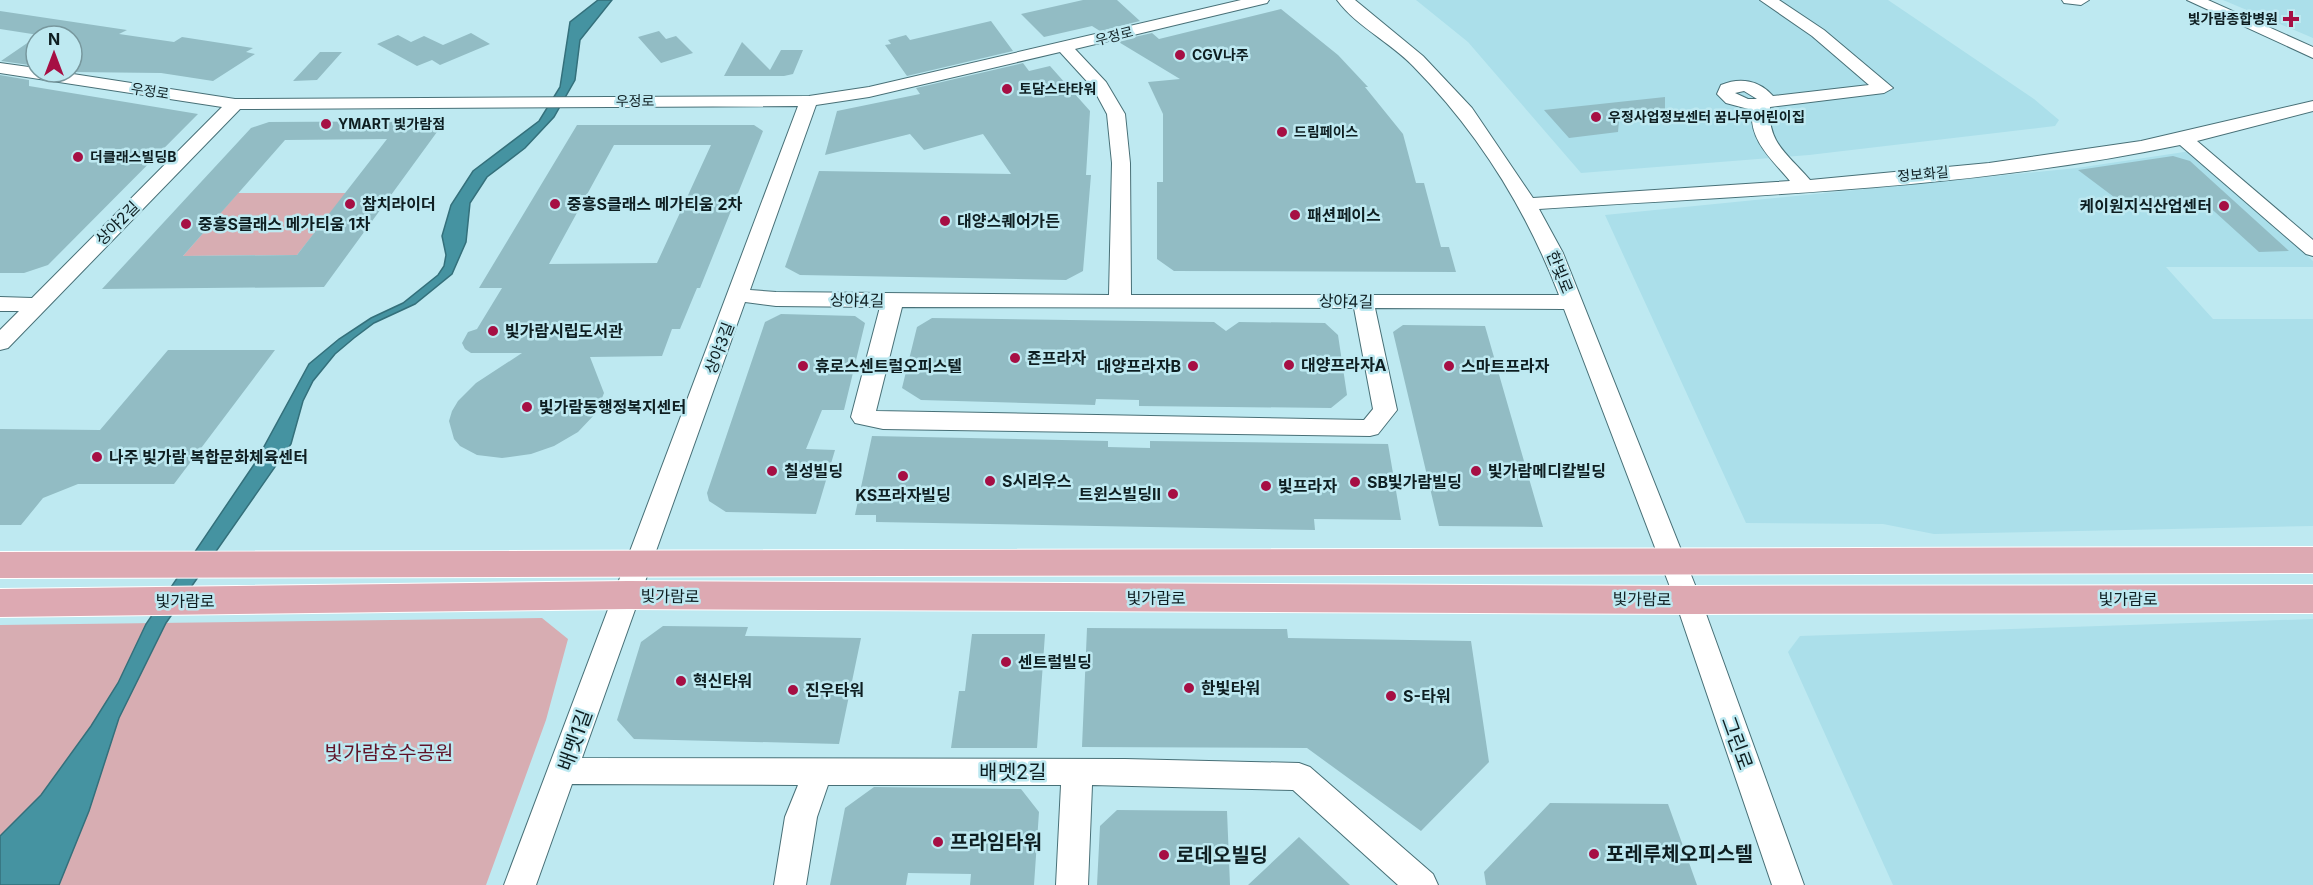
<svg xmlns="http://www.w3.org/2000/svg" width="2313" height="885" font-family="Inter,'Noto Sans KR',sans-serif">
<rect width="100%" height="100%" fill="#bee9f1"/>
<path fill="#abdfea" d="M1416,0H1888L2034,99L2059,120L2055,126L1809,155L1581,173L1468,42Z
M2223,0H2313V38Z
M2191,151L2313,261V267H2166L2213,319H2313V526L1934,534L1883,524L1746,523L1605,215L2077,168Z
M2313,619V885H1893L1788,652L1800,636Z"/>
<path fill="#d7adb2" d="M238,193H346L297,255L183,256Z
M542,618L568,639L546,720L486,885H0V625Z"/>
<path fill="#4593a1" stroke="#34707b" stroke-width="1.5" d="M598,0H612L580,40L575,80L554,117L525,148L487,177L470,203L466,242L452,274L415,304L374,323L354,338L335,354L313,381L303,401L291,444L166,623L119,718L89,811L59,885H0V836L41,795L91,726L118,683L146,624L255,463L309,364L339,339L371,318L403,303L438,275L444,266L446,255L442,236L451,205L473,171L539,121L560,87L570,22Z"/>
<path fill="#92bcc4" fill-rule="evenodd" d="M1083,0H1117L1140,21L1100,31L1092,26L1044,37L1021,14Z
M1281,9L1338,55L1368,87H1365L1403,134L1416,183H1424L1441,247H1449L1456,272L1174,271L1157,259V182H1163V114L1148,82L1180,79L1117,41L1152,33L1159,39Z
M0,11L127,30L119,34L174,42L182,37L253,48L246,52L255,54L213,81L161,73L72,72V36H45L0,29Z
M991,21L1013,51L907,76L885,45L891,44L888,40L906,35L910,40Z
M659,31L666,39L676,36L693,53L661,63L638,37Z
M471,33L490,44L440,65L432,60L417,66L377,44L398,35L411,42L424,36L443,45Z
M36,37V66L1,61Z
M742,42L770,70L781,50H803L793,74L784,76H724Z
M320,52H342L317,80L293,81Z
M1023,63L1029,71L1050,66L1090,111L1086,175H1091L1083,271L1066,280L800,275L785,267L819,171L1011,174L983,134L924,150L910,134L825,155L837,111L920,94L916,88Z
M0,75L29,80V86L198,114L48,265L24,273H0Z
M1665,97V114L1619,121L1618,132L1569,138L1544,110Z
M445,121L324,287L102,289L251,128L269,122ZM387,139L297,255L183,256L285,140Z
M577,125H754L763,131L700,288H697L680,329H672L662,356L590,357L604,393L596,413L578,432L554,446L531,454L502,458L477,455L460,446L454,439L449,421L452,411L458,401L476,383L522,353H471L465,349L462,343L468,332L477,329L502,288H479ZM614,145H711L657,263L549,264Z
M2173,156L2190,161L2289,251L2259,252L2204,202L2192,198L2130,209L2078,170Z
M781,314L855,316L865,323L844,410H822L806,449L835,450L816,514L726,512L709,501L707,493L765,322Z
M932,318L1214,322L1226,331L1239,322L1325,323L1338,335L1347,395L1331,408L1139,406V400L1096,399L1095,405L921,400L902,388L917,327Z
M1403,325L1485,326L1543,527L1439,526L1393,332Z
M168,350H275L174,484H78L43,498L21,525H0V429L100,430Z
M872,436L1108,441V447L1150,448V441L1388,444L1401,520L1314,519L1315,530L876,522V515H855Z
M663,626L748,627L745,636L861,638L839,744L634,739L617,720L641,642Z
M1087,628L1287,629L1288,638L1471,641L1489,762L1421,831L1307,748L1082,747Z
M972,634H1045L1037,748H951L959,691H965Z
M874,787L1021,789L1039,812L1034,885H970L971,874L908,873L906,885H830L845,808Z
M1550,803L1668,804L1697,885H1486L1484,872Z
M1117,810L1227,811L1230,885H1097L1100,826Z
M1299,837L1350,885H1248Z"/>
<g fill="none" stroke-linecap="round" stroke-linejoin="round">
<defs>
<path id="minor" d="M1241,0H1269L1267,3L1075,49L1106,82L1125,114L1130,163L1131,295H1559C1526,209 1478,132 1413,66C1390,42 1356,26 1337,0H1355L1423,56L1472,108L1533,198L1790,181C1772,159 1749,141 1752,110L1726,103L1717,94L1721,85C1740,77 1759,80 1773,96L1869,85L1812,36L1760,0H1779L1824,30L1893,88L1884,93L1770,107C1767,143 1788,154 1810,180L1989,163L2141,141L2313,101V111L2197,141L2313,240V256L2306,254L2180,145C1970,189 1752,195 1539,209L1563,253L1701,600L1804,885H1772L1675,600L1564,309L1375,308L1397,410L1378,434L1370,436L883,429L855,423L851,417L880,307L776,306L745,302L582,758L1125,759L1299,763L1310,767L1433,874L1438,885H1398L1293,790L1092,785L1088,885H1056L1061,785H828L817,817L806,885H774L785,817L798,785L572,784L536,885H504L798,106L240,109L8,348L0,350V330L19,311H0V297L32,298L222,107L0,73V63L36,68V72H60L235,99L809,96L869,87ZM1060,52L1093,88L1107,114L1112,163L1109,295L776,292L750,290L816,105L869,97ZM1744,91L1757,99H1748L1735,93ZM902,307L1354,308L1373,409L1364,420L876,411Z
M2062,0H2089L2081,5L2064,3Z
M2187,0H2208L2313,47V58Z"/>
<path id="major" d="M2313,547V573L0,578V552Z
M628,581L1688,586L2313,585V613L1688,614L628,609L0,617V589Z"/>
</defs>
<use href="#minor" stroke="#487077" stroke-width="2"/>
<use href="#major" stroke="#fff" stroke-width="2"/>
<use href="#minor" fill="#fff" fill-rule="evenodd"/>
<use href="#major" fill="#dda9b2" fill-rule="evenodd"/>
</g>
<g fill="#a60f44" stroke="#bee9f1" stroke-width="2">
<path d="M2288 10h6v6h6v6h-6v6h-6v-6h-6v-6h6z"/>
<circle cx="1180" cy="55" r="6"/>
<circle cx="1007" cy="89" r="6"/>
<circle cx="1596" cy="117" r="6"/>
<circle cx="326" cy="124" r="6"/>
<circle cx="1282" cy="132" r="6"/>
<circle cx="78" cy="157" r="6"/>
<circle cx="350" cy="204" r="6"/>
<circle cx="555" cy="204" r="6"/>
<circle cx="2224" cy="206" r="6"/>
<circle cx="1295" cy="215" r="6"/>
<circle cx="945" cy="221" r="6"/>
<circle cx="186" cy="224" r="6"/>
<circle cx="493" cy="331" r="6"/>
<circle cx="1015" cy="358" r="6"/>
<circle cx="1289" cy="365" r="6"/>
<circle cx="803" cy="366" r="6"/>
<circle cx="1193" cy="366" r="6"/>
<circle cx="1449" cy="366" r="6"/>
<circle cx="527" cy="407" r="6"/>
<circle cx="97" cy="457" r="6"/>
<circle cx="772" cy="471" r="6"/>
<circle cx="1476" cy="471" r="6"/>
<circle cx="903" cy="476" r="6"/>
<circle cx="990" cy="481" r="6"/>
<circle cx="1355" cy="482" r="6"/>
<circle cx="1266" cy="486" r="6"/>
<circle cx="1173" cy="494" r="6"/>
<circle cx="1006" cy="662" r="6"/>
<circle cx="681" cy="681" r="6"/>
<circle cx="1189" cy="688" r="6"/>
<circle cx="793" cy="690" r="6"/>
<circle cx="1391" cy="696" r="6"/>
<circle cx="938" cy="842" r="6"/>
<circle cx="1594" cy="854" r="6"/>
<circle cx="1164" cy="855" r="6"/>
</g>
<g text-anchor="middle" stroke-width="5" stroke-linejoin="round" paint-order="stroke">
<g font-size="14" font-weight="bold" fill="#0e1e21" stroke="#bee9f1" text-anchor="start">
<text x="2278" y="24" text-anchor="end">빛가람종합병원</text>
<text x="1192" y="60">CGV나주</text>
<text x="1019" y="94">토담스타타워</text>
<text x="1608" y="122">우정사업정보센터 꿈나무어린이집</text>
<text x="338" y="129">YMART 빛가람점</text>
<text x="1294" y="137">드림페이스</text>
<text x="90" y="162">더클래스빌딩B</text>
</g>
<g font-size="14" fill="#0e1e21" stroke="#bee9f1">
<text transform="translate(1114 36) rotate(-14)" y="5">우정로</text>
<text transform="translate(150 91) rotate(9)" y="5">우정로</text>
<text x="635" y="106">우정로</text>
<text transform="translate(1923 174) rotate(-5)" y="5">정보화길</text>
</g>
<g font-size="16" font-weight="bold" fill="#0e1e21" stroke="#bee9f1" text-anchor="start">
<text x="362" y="210">참치라이더</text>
<text x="567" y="210">중흥S클래스 메가티움 2차</text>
<text x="2212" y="212" text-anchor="end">케이원지식산업센터</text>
<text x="1307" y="221">패션페이스</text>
<text x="957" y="227">대양스퀘어가든</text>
<text x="198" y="230">중흥S클래스 메가티움 1차</text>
<text x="505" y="337">빛가람시립도서관</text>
<text x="1027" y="364">죤프라자</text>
<text x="1301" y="371">대양프라자A</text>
<text x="815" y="372">휴로스센트럴오피스텔</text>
<text x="1181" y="372" text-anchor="end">대양프라자B</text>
<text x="1461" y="372">스마트프라자</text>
<text x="539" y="413">빛가람동행정복지센터</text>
<text x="109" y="463">나주 빛가람 복합문화체육센터</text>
<text x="784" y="477">칠성빌딩</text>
<text x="1488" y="477">빛가람메디칼빌딩</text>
<text x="1002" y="487">S시리우스</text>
<text x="1367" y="488">SB빛가람빌딩</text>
<text x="1278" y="492">빛프라자</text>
<text x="1161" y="500" text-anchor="end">트윈스빌딩II</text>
<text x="903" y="501" text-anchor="middle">KS프라자빌딩</text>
<text x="1018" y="668">센트럴빌딩</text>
<text x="693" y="687">혁신타워</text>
<text x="1201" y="694">한빛타워</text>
<text x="805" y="696">진우타워</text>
<text x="1403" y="702">S-타워</text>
</g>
<g font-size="16" fill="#0e1e21" stroke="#bee9f1">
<text transform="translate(117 223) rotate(-45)" y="6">상야2길</text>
<text transform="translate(1560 272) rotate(68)" y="6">한빛로</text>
<text transform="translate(857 300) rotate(1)" y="6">상야4길</text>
<text transform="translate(1346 301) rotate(1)" y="6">상야4길</text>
<text transform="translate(719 348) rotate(-69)" y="6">상야3길</text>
<text transform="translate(670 596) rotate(1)" y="6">빛가람로</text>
<text x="1156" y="604">빛가람로</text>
<text transform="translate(1642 599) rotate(1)" y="6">빛가람로</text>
<text x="2128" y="605">빛가람로</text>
<text x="185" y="607">빛가람로</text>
</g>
<g font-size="20" fill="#0e1e21" stroke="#bee9f1">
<text transform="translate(575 740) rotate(-70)" y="7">배멧1길</text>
<text transform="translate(1737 743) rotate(70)" y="7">그린로</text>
<text x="1013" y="779">배멧2길</text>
</g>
<g font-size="20" fill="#601328" stroke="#bee9f1">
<text x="389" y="760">빛가람호수공원</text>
</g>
<g font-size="20" font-weight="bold" fill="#0e1e21" stroke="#bee9f1" text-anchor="start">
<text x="950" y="849">프라임타워</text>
<text x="1606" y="861">포레루체오피스텔</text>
<text x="1176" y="862">로데오빌딩</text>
</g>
</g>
<g transform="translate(54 54)"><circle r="28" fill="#bee9f1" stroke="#78989e" stroke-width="1.5"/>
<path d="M0-4.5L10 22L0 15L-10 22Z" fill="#a60f44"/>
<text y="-9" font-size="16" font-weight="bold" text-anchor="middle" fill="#0e1e21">N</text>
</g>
</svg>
